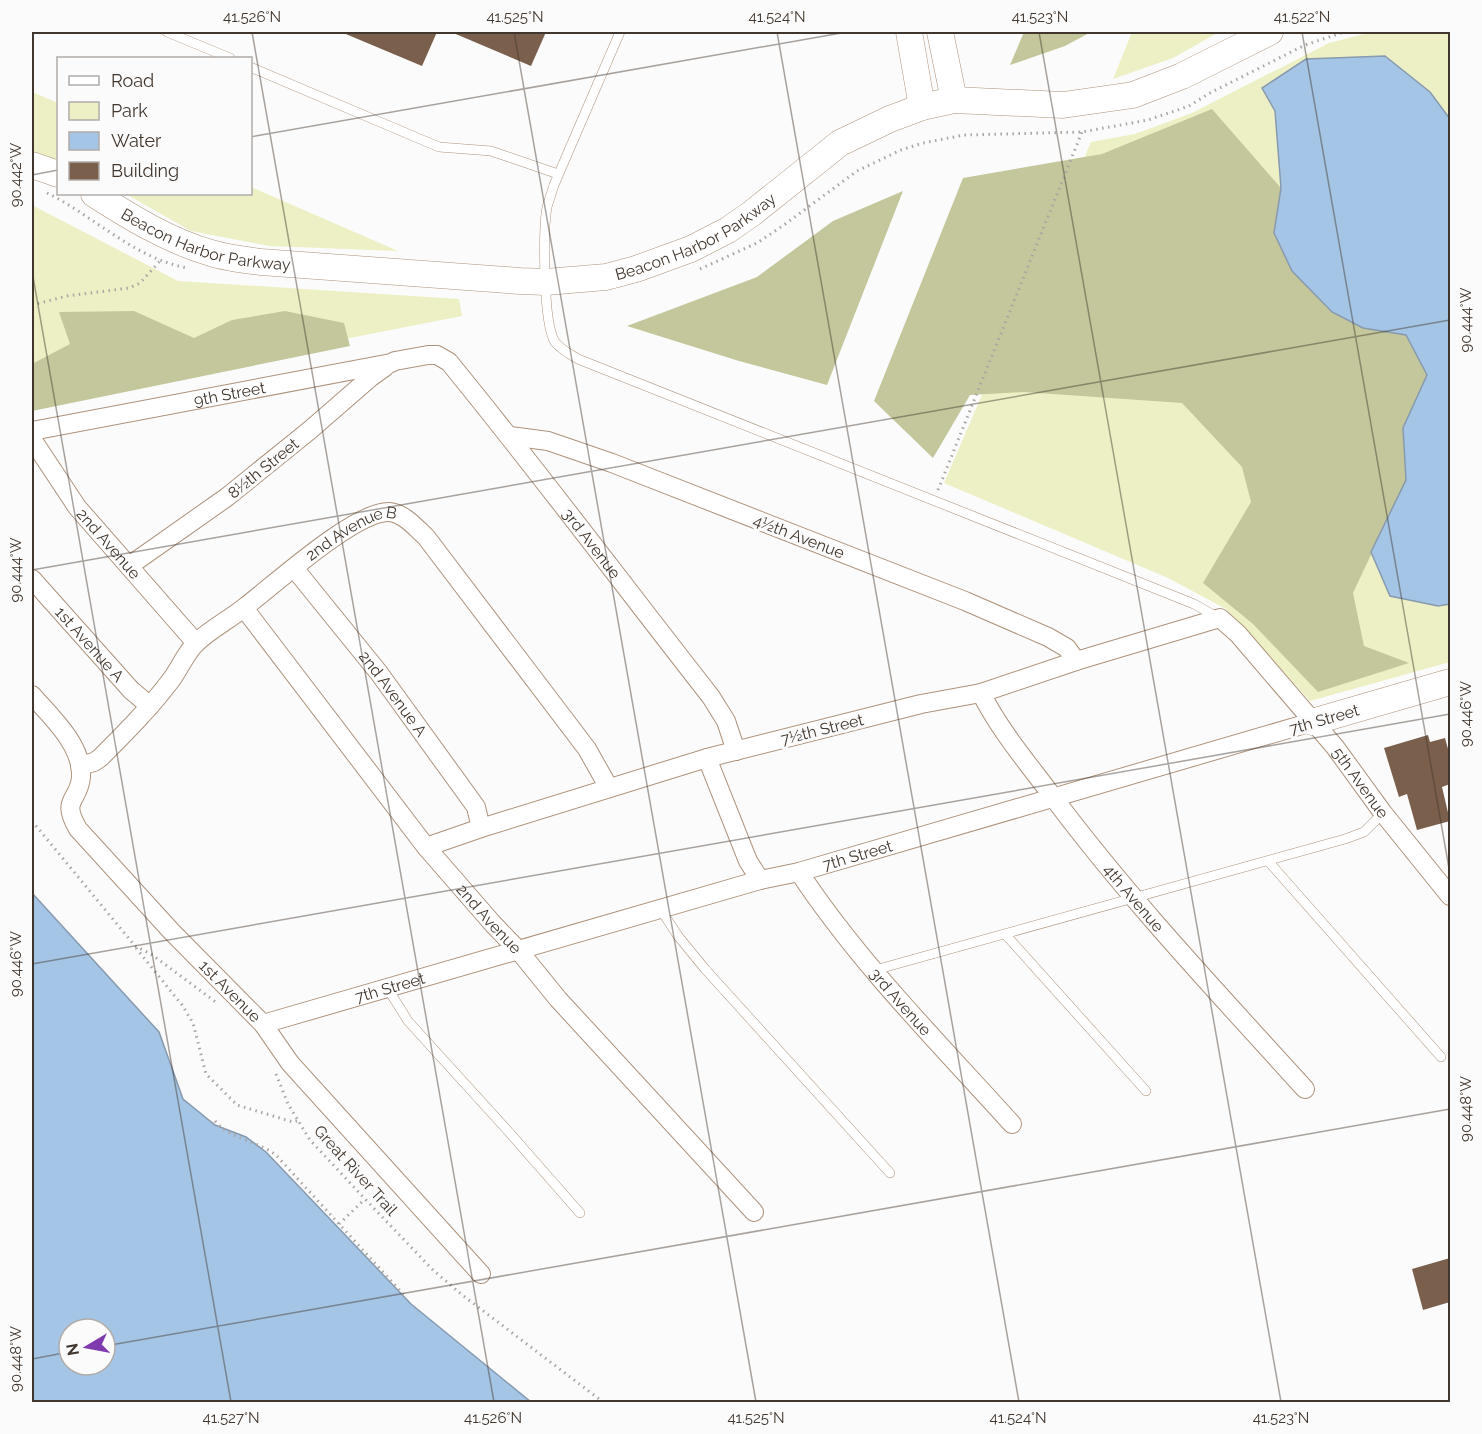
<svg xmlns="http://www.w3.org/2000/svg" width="1482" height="1434" font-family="Raleway,sans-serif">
<rect width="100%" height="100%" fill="#fbfbfb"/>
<path fill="#edf0c4" d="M1132,32H1219L1173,58L1113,79Z
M1372,32H1450V662L1310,701L1226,609L1168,578L944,483L1091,142L1135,134L1192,113L1329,43Z
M32,92L58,103V162L32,151Z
M251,187L398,251L269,246L191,231L126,194H250Z
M32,205L178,281L459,299L462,316L32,400Z"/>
<path fill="#c3c79b" d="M1024,32H1091L1065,46L1010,65Z
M1212,109L1281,188L1274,233L1363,328L1406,335L1427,375L1403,428L1406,480L1353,593L1364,646L1409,663L1318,692L1253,624L1203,583L1251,502L1242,467L1182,403L1024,392L970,395L933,458L874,401L963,178L1102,154Z
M903,191L827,385L739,361L627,326L757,277L833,221Z
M134,311L194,338L232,320L285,311L344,323L350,346L32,411V364L70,344L59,312Z"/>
<path fill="#a5c5e6" stroke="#879aae" stroke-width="1.5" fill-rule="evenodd" d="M1385,56L1430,92L1450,119V604L1438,606L1390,596L1371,552L1406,480L1403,428L1427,375L1406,335L1363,328L1332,312L1292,271L1274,233L1281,188L1275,111L1262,88L1306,59Z
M32,893L159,1032L183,1099L215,1125L246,1137L266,1152L411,1304L531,1402H32ZM69,1329H105V1365H69Z"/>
<path fill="#7a604c" d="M341,32H437L422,66Z
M451,32H546L531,66Z
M1428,735L1430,742L1445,738L1450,756V784L1442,787L1450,821L1417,830L1407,794L1399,797L1384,748Z
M1450,1258V1302L1423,1310L1412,1269Z"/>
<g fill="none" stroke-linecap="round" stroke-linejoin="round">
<defs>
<path id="lane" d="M167,32L230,58
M620,32L554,185C552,192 549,200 547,207C543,230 543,324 555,342C561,350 570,354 578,359L1194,604L1217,617
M250,67L439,147L491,151L558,174
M1268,861L1441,1057
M661,910L678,936L705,969L890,1173
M1005,934L1146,1091
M875,970L1345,839L1364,832L1383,813
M388,989L408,1021L508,1131L580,1213"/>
<g id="street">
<path id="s1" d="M32,431L391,363L395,361L428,355H437L449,362C539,472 624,586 711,697L726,721L736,751"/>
<path d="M510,436L548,441L612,463L965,601L1048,637L1067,648L1076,661"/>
<path id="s2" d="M32,439L77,507L196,643"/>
<path d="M129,566L227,497L310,430L371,377L385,367"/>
<path id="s3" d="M294,568L379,673L476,807L481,828"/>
<path id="s4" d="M32,579L131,690L150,706"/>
<path id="s5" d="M244,608L426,847L493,924L519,951L558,999L754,1212"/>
<path id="s6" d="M981,693C999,729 1026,761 1050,793C1128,898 1218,993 1305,1089"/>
<path id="s7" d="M32,695C50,716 83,745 81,777C79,802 60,798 78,829L172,932L263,1024L290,1063L481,1274"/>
<path d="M707,758L748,861L760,880"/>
<path id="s8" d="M80,766L94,762L100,758C125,733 150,708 171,680C180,668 186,652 197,642C211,629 230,619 245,607C274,585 355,511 389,512C404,513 416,528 426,537L587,749L609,788"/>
<path id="s9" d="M426,847L481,828L707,758L921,704L981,693L1076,661L1220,618L1238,634L1335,747L1383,813L1450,896"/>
<path id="s10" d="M799,872C859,963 939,1043 1012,1124"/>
<path id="s11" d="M263,1024L760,880L799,872L1312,722"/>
</g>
<g id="secondary">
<path d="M909,32L922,107"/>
<path d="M940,32L954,100"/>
<path d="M32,165L58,174"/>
<path id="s12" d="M94,194C130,217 169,241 211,253C227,258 245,260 261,262L520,281L546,282L606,277L636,269L691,249L728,230L751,214L840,143L890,119L922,107L954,100L1063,105L1133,95L1182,76L1270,32"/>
<path d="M1312,722L1450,682"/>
</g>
</defs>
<use href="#lane" stroke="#ad937c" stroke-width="10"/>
<use href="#street" stroke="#ad937c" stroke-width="20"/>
<use href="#secondary" stroke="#ad937c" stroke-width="27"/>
<path stroke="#aaa5a1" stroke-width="3" stroke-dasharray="1.5 4.5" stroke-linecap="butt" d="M47,193C94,216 135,259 188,268
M700,269L757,243L784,225L857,171L901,150L923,143L964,135L1082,132L1148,120L1189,106L1210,93L1305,45L1344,32
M32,305L67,296L129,288L140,283L160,261
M938,490L1082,132
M32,821L135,946L151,954L217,1003
M136,948L182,1005L193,1023L206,1074L237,1105L293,1122L297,1121
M276,1074L288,1104L310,1140L365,1199L433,1270L461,1294L603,1402
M215,1121C229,1139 258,1141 276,1155L404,1295
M339,1224L365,1199"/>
<use href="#lane" stroke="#fff" stroke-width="9"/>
<use href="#street" stroke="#fff" stroke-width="18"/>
<use href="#secondary" stroke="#fff" stroke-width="26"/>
</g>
<path fill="none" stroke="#41362d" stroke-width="1.5" stroke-opacity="0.45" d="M252,32L494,1402M514,32L756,1402M777,32L1019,1402M1039,32L1281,1402M1302,32L1450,874M250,137L847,32M32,175L58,170M32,271L231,1402M32,570L1450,320M32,964L1450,714M105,1346L1450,1109M32,1359L69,1352"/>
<g text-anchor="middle" stroke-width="6" stroke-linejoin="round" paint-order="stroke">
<g font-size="16" fill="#41362d" stroke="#fbfbfb">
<text dy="6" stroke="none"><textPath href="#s12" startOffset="627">Beacon Harbor Parkway</textPath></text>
<text dy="6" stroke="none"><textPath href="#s12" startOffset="123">Beacon Harbor Parkway</textPath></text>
<text dy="6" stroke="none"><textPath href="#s1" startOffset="201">9th Street</textPath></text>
<text transform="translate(263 468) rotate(-39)" y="6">8½th Street</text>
<text transform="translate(799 536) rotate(21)" y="6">4½th Avenue</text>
<text dy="6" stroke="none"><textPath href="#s8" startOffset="364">2nd Avenue B</textPath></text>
<text dy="6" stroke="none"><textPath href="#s2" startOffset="130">2nd Avenue</textPath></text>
<text dy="6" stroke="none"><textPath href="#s1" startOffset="657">3rd Avenue</textPath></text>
<text dy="6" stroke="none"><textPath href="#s4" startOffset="87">1st Avenue A</textPath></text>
<text dy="6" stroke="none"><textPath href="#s3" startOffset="160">2nd Avenue A</textPath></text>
<text transform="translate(1324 719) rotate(-16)" y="6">7th Street</text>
<text transform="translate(822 729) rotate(-14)" y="6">7½th Street</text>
<text dy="6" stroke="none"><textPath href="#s9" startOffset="1044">5th Avenue</textPath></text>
<text dy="6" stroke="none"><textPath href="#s11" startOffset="618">7th Street</textPath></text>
<text dy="6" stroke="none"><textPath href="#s6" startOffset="256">4th Avenue</textPath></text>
<text dy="6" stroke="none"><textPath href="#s5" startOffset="396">2nd Avenue</textPath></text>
<text dy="6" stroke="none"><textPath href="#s11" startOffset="132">7th Street</textPath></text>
<text dy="6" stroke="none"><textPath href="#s7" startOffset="376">1st Avenue</textPath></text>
<text dy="6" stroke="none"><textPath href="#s10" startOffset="165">3rd Avenue</textPath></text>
<text transform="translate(356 1170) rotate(48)" y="6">Great River Trail</text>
</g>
</g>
<rect width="1482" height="1434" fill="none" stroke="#fbfbfb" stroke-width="66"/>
<rect x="57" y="57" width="195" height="138" fill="#fbfbfb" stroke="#b1aca9" stroke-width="1.5"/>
<rect x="69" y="76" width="30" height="9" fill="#ffffff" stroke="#b1aca9" stroke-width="1.5"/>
<text x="111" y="87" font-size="18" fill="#41362d">Road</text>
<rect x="69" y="102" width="30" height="18" fill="#edf0c4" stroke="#b1aca9" stroke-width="1.5"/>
<text x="111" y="117" font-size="18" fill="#41362d">Park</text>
<rect x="69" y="132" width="30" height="18" fill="#a5c5e6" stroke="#b1aca9" stroke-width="1.5"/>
<text x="111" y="147" font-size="18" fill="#41362d">Water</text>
<rect x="69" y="162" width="30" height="18" fill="#7a604c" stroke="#b1aca9" stroke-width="1.5"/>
<text x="111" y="177" font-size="18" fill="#41362d">Building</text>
<g transform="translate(87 1347) rotate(260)"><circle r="28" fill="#fbfbfb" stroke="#b1aca9" stroke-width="1.5"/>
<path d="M0-4.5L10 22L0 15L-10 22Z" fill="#7f3aae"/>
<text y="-9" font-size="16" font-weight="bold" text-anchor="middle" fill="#41362d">N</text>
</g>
<rect x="33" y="33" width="1416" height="1368" fill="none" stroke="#41362d" stroke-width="2"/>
<g font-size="15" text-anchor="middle" fill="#41362d">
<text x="252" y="22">41.526°N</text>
<text x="515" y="22">41.525°N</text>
<text x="777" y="22">41.524°N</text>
<text x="1040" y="22">41.523°N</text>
<text x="1302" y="22">41.522°N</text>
<text transform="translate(16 175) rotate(-90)" y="5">90.442°W</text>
<text transform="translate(1466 320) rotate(-90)" y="5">90.444°W</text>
<text transform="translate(16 570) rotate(-90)" y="5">90.444°W</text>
<text transform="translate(1466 714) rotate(-90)" y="5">90.446°W</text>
<text transform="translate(16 964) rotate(-90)" y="5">90.446°W</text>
<text transform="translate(1466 1109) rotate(-90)" y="5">90.448°W</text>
<text transform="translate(16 1359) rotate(-90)" y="5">90.448°W</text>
<text x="231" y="1423">41.527°N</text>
<text x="493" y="1423">41.526°N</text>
<text x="756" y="1423">41.525°N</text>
<text x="1018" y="1423">41.524°N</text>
<text x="1281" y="1423">41.523°N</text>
</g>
</svg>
